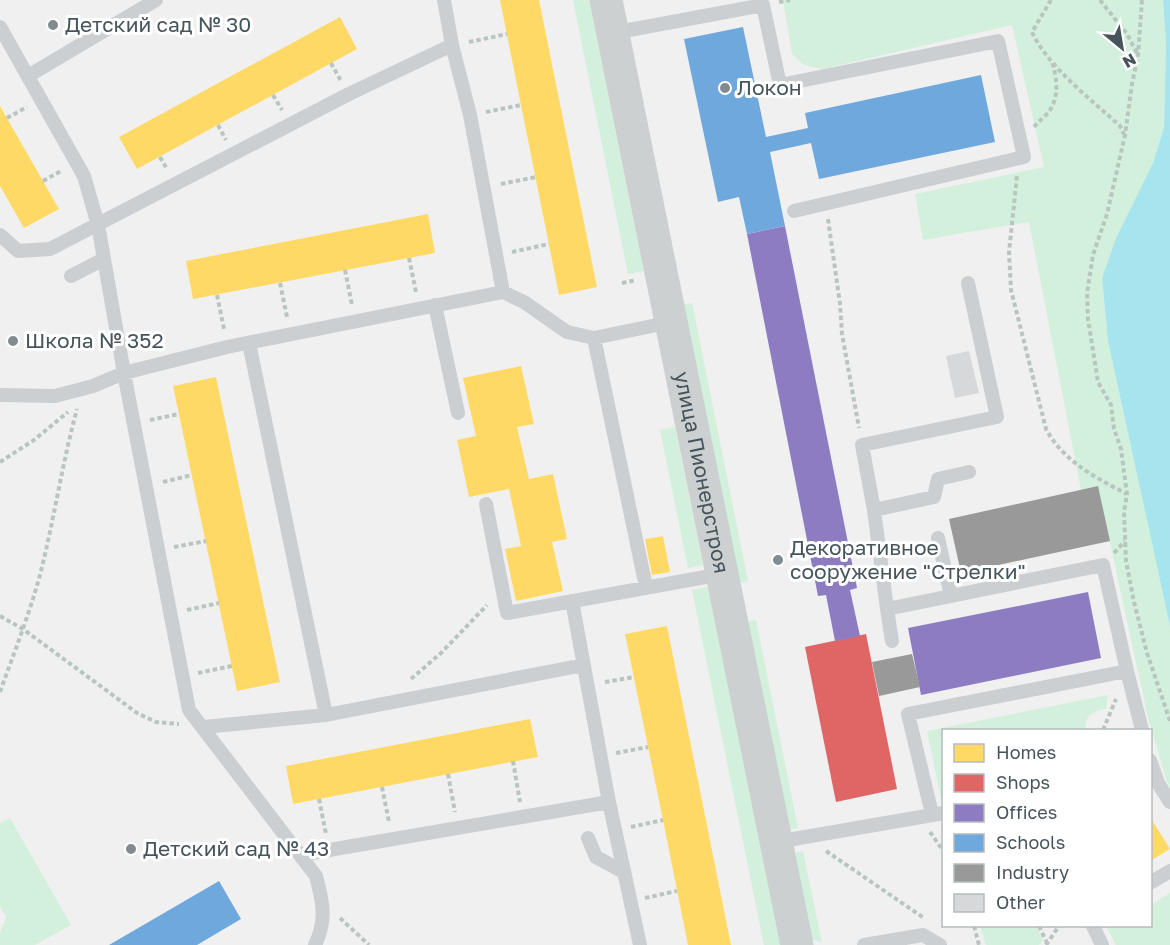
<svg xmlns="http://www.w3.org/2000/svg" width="1170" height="945" font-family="'Golos Text',sans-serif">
<rect width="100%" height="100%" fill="#f0f0f0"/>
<path fill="#d3f0dc" d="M573,0H589L644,271L628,274Z
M783,0H1163L1166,44L1164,127L1153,163L1116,238L1102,278L1108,341L1170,626V787L1166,779L1148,718L1098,487L1081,490L1029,222L923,240L915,194L1044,167L1012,25L823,69L804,65L792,54Z
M692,303L748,581L740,583L683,305Z
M675,427L703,565L688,568L660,430Z
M708,587L781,945H764L692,590Z
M756,620L798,828L789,830L747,622Z
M1108,695L1106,709C1094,710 1083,717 1086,730H944L942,803L927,731Z
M10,818L71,925L35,945H0V933L6,917L0,906V823Z
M803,851L822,943L812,939L795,853Z
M1170,893V945H1116L1107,928L1113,926H1150L1151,905Z
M980,926H1036L1043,940L1039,945H986Z"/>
<path fill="#a7e5ee" d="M1163,0H1170V626L1108,341L1102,278L1116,238L1153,163L1164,127L1166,44Z"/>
<path fill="#ffd966" d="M500,0H539L597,287L559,295Z
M340,17L357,49L137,169L119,137Z
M0,106L59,209L24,228L0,186Z
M428,214L435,253L193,299L186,261Z
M521,366L534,424L517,427L529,479L553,474L567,539L552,542L563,591L516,601L505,549L521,546L509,489L469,497L457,440L476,436L463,378Z
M216,377L280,682L237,691L173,386Z
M663,536L670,572L652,575L645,539Z
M667,626L731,945H688L663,820L625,634Z
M530,719L538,757L293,804L286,766Z
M1150,817L1170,849L1150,861Z"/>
<path fill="#e06666" d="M866,634L897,789L836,802L805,647Z"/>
<path fill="#8e7cc3" d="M785,226L857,588L850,590L860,636L835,641L826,595L818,596L747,234Z
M1088,592L1101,658L921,695L908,628Z"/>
<path fill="#6fa8dc" d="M743,27L766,137L808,128L805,113L981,75L995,142L819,179L811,143L770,152L785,226L747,234L739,197L718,202L684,39Z
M219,881L241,919L197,945H109Z"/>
<path fill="#999" d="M1098,486L1110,541L961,573L949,519Z
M912,654L920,687L879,696L872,662Z"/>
<path fill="#d7d8d9" d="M969,351L979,393L955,398L946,356Z"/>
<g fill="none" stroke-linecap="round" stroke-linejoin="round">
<path stroke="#b9c6c0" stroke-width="4" stroke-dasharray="4.5 3" stroke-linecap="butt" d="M1051,0L1032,32C1047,66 1093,101 1120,126L1124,134
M1100,0L1127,34L1137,53
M1142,0L1138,55L1132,84L1125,135L1107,214L1093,255L1087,293L1088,319L1098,382L1111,405L1114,429L1121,449L1127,494L1124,512L1126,561L1134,602L1147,653L1170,721
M779,2L790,0
M469,42L507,34
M331,63L341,81
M273,95L282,110
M486,112L521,105
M7,118L27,107
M218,125L226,140
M1034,127C1038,122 1043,118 1048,113C1060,97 1057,79 1052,61
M160,157L167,169
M1017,176L1009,252L1011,290L1046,429C1063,461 1096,478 1127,494
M43,181L61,171
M501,184L536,177
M828,219L840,304L842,334L859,428
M512,252L549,244
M409,258L416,292
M345,270L352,305
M280,283L287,317
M622,283L636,280
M217,295L224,329
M150,420L179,414
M0,462L34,440L68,412
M163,482L192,475
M174,547L206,541
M1114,553L1125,541
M187,610L219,603
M0,616L23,629L137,713L156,722L179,724
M198,673L232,666
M411,679L441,653L487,605
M605,682L634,677
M0,692C14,653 29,615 40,575C54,520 62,464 77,409
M1103,730L1116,699
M616,753L648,747
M513,761L520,802
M448,774L455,812
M382,787L389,822
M319,799L326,834
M631,827L663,820
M930,832L944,852
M826,851L924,918
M645,898L677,891
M340,918L369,945
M974,926L979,945
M1039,926L1047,943
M1046,945L1059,926"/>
<path stroke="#cbcfd1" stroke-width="14" d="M0,27L84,176L98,225L124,373L189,710L316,876C323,902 327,920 315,945
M613,33L763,5L780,85L998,41L1024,157L794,211
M452,45L470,115L503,292L524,302L567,332L594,338L671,322
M28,76L156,0
M0,235L18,251L50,249L349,94L452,45L444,0
M71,276L104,259
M435,305L458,413
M594,338L646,587
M249,343L326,715
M0,395L55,396L93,386L124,373L227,347L503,292
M486,504L507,613L722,574
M874,510L934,497L938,479L969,472
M938,538L951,596
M572,601L609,802L640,945
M887,609L892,641
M1127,671L1142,730
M204,727L326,715L584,665
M1150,760L1158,783L1170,802
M932,814L908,714L1127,671L1103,565L887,609L874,510L862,445L997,417L968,283
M588,838L596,857L622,871L625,875
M776,842L944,813
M300,855L609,802
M1150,883L1170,871
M1093,926L1102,945
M864,945L923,935L940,945"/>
<path stroke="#ccd0d1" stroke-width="33" id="s1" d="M606,0L797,945"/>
</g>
<g fill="#828b90" stroke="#fff" stroke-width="2">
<circle cx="53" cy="25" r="6"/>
<circle cx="725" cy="88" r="6"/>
<circle cx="13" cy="341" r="6"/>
<circle cx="778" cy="560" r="6"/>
<circle cx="131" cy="849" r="6"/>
</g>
<g text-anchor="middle" stroke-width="6" stroke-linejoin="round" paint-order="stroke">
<g font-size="21" fill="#46545c" stroke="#fff" text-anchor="start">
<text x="65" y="32">Детский сад № 30</text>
<text x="737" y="95">Локон</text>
<text x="25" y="348">Школа № 352</text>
<text x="790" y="555">Декоративное<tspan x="790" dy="24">сооружение "Стрелки"</tspan></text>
<text x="143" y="856">Детский сад № 43</text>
</g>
<g font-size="21" fill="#46545c" stroke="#fff">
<text dy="7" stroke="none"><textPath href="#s1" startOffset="482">улица Пионерстроя</textPath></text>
</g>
</g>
<rect x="942" y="729" width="210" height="198" fill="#ffffff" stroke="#b5bbbe" stroke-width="1.5"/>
<rect x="954" y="744" width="30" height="18" fill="#ffd966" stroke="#b5bbbe" stroke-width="1.5"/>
<text x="996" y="759" font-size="18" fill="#46545c">Homes</text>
<rect x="954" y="774" width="30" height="18" fill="#e06666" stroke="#b5bbbe" stroke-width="1.5"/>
<text x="996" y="789" font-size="18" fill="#46545c">Shops</text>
<rect x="954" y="804" width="30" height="18" fill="#8e7cc3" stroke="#b5bbbe" stroke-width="1.5"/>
<text x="996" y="819" font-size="18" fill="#46545c">Offices</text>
<rect x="954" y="834" width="30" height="18" fill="#6fa8dc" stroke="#b5bbbe" stroke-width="1.5"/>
<text x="996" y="849" font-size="18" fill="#46545c">Schools</text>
<rect x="954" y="864" width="30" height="18" fill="#999999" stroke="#b5bbbe" stroke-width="1.5"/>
<text x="996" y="879" font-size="18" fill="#46545c">Industry</text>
<rect x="954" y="894" width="30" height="18" fill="#d7d8d9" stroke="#b5bbbe" stroke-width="1.5"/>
<text x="996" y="909" font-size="18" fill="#46545c">Other</text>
<g transform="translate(1122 48) rotate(150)" stroke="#ffffff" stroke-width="4.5" paint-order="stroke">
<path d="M0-4.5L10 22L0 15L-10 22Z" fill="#46545c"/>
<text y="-9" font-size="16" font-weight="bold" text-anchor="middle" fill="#46545c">N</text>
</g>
</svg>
